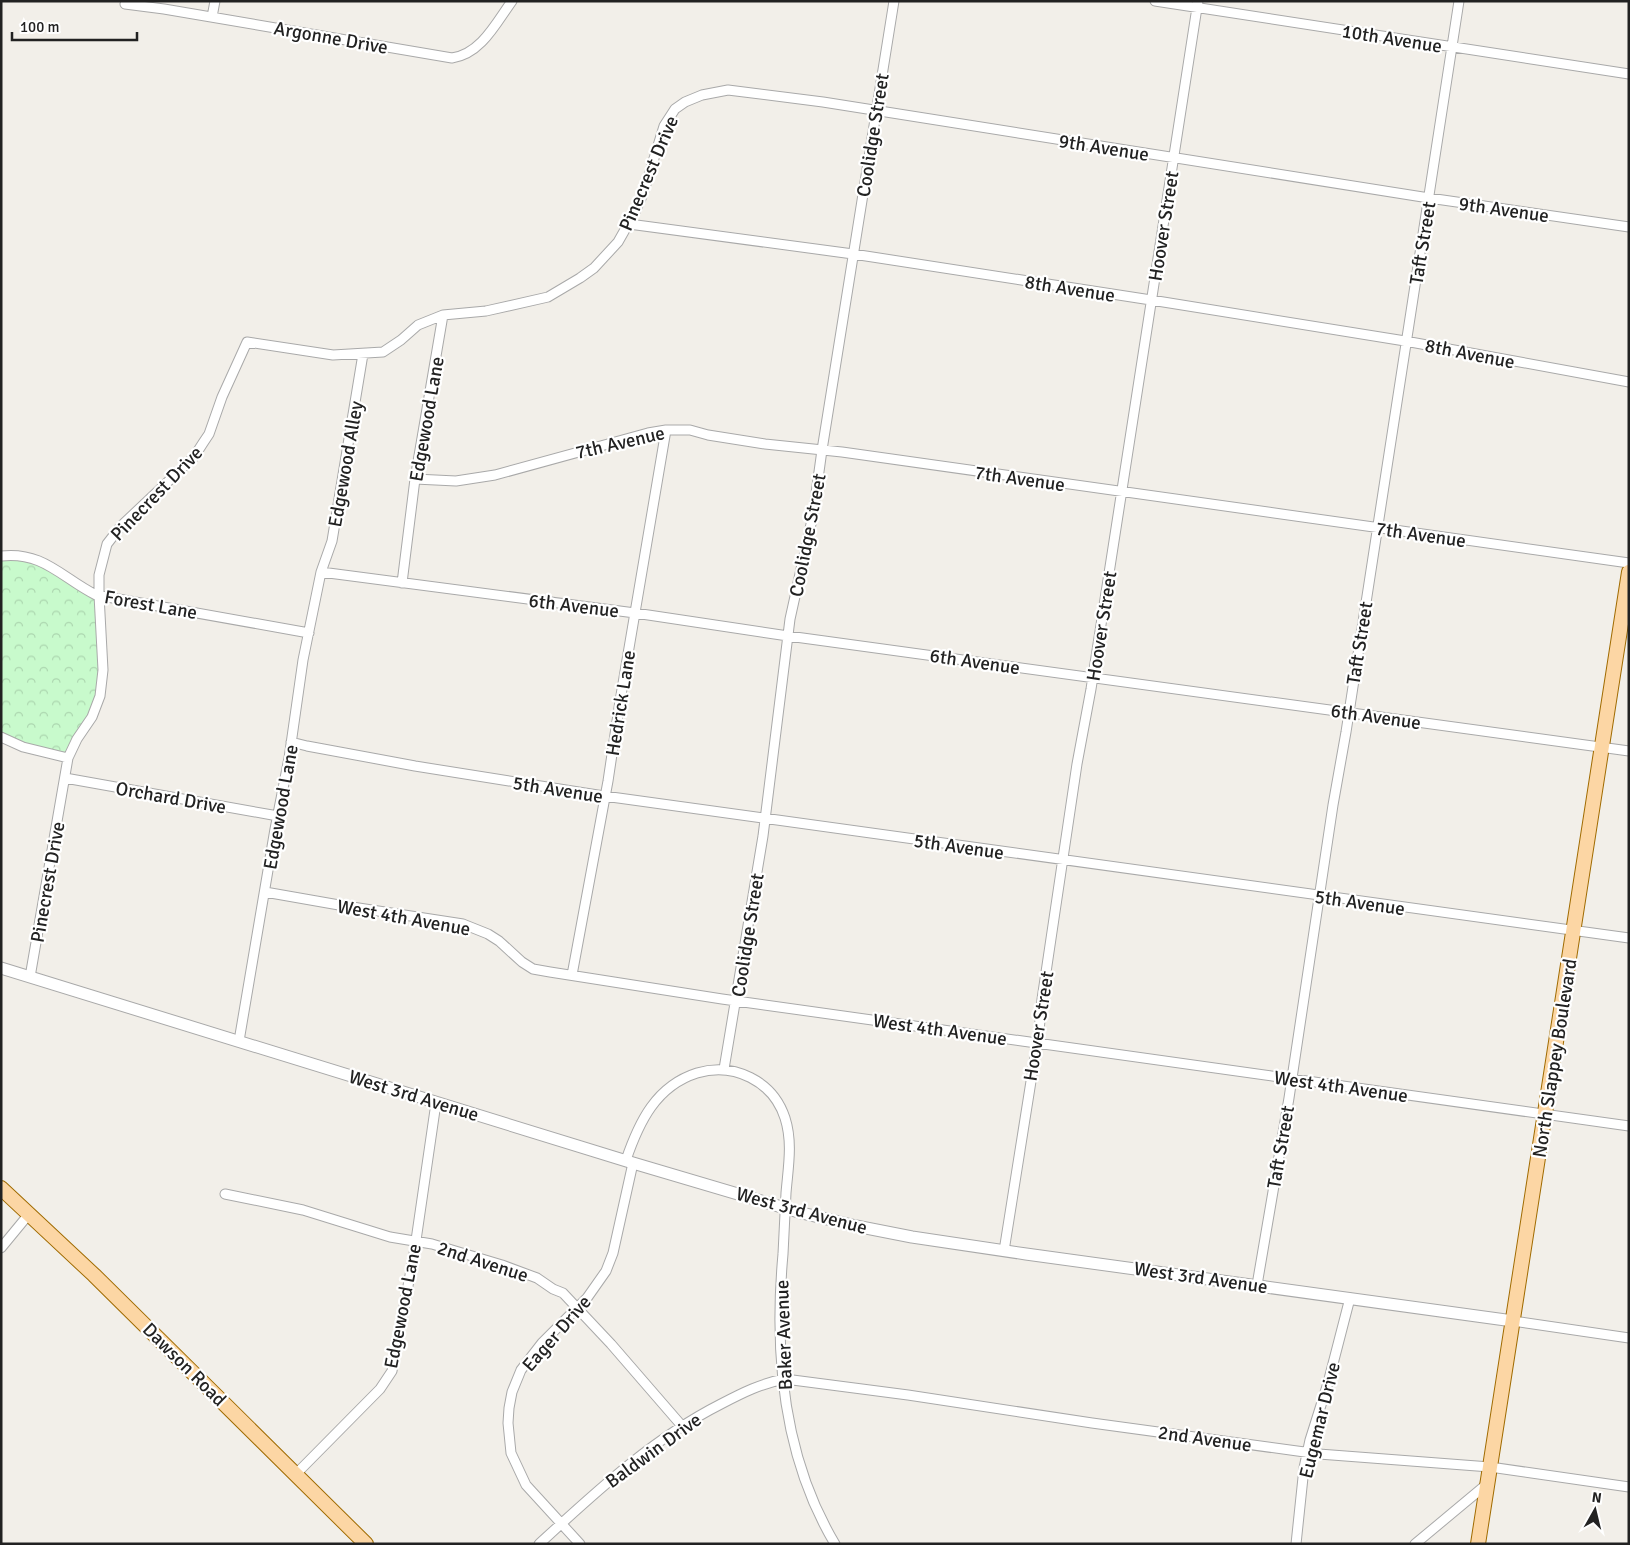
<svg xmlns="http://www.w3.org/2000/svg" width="1630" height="1545" font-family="Signika,sans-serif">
<defs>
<pattern id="park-crowns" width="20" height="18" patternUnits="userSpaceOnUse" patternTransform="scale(1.25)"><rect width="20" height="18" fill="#c8facc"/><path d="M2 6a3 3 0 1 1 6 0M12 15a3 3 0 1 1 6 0" fill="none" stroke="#acd6af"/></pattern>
</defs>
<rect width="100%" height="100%" fill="#f2efe9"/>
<path fill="url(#park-crowns)" d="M1,556L33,558L98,596L99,696L68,757L1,737Z"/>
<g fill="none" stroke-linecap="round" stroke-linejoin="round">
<defs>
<path id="minor" d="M1155,1L1629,74
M125,4L164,9L452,58C481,54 496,23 512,1
M212,17L215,1
M629,224L853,254L1151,300L1405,341L1629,382
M415,479L456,481L495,475L648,433L666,430H690L708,435L765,444L842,452L1629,563
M1,556C43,551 62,578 96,595L309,633
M321,572L635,613L788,636L1629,751
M402,583L415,479L443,315
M1,737L23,747L68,758
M291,742L307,746L415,766L604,796L1629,938
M65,778L278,816
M265,892L339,905L463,924L488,934L499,941L522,962L533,969L550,972L722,999L1629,1126
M572,975L608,781L620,701L666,430
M30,977L68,758L77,739L92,717L100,696L103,670L99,595V575L107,544L121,526L194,457L203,443L209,434L222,397L247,342L333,355L383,352L401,340L418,325L443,315L486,311L548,297L580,278L594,268L618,242L635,212L643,194L664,126L675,109L685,102L702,95L728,90L823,102L1429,198L1629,227
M239,1041L275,829L289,758L303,660L321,572L332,541L363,354
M724,1069L763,836L790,619L813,515L822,450L894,1
M626,1160C639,1122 656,1086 697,1073C734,1062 773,1081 785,1118C793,1143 788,1168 786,1193C785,1213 784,1233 783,1254C774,1352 783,1457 835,1544
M225,1194L303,1210L390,1237L432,1244L502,1265L537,1278L553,1289L563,1293L611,1344L682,1426
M1,1248L29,1214
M1004,1251L1039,1031L1042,999L1077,764L1091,689L1198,1
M1257,1285L1289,1098L1333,805L1346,732L1459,1
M1513,1321L1629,1338
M296,1474L380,1389L392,1371L414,1254L436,1103
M539,1544C596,1492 652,1439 721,1404C742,1393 762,1383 785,1379L908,1395L1092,1423L1319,1454L1490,1467L1629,1487
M580,1544L526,1485L511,1453L508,1423L509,1408L512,1392L521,1370L542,1343L587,1298L606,1271L613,1253L633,1163
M1296,1544L1304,1468L1310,1440L1328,1383L1350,1298
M1415,1544L1487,1484"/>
<path id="tertiary" d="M1,968L633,1163L802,1213L856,1226L912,1237L1026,1254L1513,1321"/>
<path id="primary" d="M1,1188L94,1275L366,1544
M1478,1544L1629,572"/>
</defs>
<use href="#minor" stroke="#a9a9a9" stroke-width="11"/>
<use href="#tertiary" stroke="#a9a9a9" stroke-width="13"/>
<use href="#primary" stroke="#a06b00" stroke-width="16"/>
<use href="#minor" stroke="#fff" stroke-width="9"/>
<use href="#tertiary" stroke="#fff" stroke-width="11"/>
<use href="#primary" stroke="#fcd6a4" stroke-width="14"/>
</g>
<g text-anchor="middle" stroke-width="4.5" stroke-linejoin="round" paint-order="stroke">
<g font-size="19" fill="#222" stroke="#fff">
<text transform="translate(331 37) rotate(10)" y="7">Argonne Drive</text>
<text transform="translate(1392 38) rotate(9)" y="7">10th Avenue</text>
<text transform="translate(872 135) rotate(-81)" y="7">Coolidge Street</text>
<text transform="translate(1104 147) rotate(9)" y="7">9th Avenue</text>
<text transform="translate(648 173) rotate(-67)" y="7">Pinecrest Drive</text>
<text transform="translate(1504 209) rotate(8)" y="7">9th Avenue</text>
<text transform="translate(1163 226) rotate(-81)" y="7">Hoover Street</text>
<text transform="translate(1422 243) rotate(-81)" y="7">Taft Street</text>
<text transform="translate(1070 288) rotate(9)" y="7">8th Avenue</text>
<text transform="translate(1470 353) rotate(11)" y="7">8th Avenue</text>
<text transform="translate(426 419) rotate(-80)" y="7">Edgewood Lane</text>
<text transform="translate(620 442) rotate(-13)" y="7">7th Avenue</text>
<text transform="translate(345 464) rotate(-80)" y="7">Edgewood Alley</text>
<text transform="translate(1020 478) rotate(8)" y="7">7th Avenue</text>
<text transform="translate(156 493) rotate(-46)" y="7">Pinecrest Drive</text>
<text transform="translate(1421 534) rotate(8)" y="7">7th Avenue</text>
<text transform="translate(807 535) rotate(-79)" y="7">Coolidge Street</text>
<text transform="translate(151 604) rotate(10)" y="7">Forest Lane</text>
<text transform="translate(574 605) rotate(7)" y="7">6th Avenue</text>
<text transform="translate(1101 626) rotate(-81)" y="7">Hoover Street</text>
<text transform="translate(1359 643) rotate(-81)" y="7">Taft Street</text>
<text transform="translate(975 661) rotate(8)" y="7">6th Avenue</text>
<text transform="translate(620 703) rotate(-81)" y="7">Hedrick Lane</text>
<text transform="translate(1376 716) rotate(8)" y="7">6th Avenue</text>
<text transform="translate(558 789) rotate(9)" y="7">5th Avenue</text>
<text transform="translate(171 797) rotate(10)" y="7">Orchard Drive</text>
<text transform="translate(280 807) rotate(-80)" y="7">Edgewood Lane</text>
<text transform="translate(959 846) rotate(8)" y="7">5th Avenue</text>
<text transform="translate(47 882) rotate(-80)" y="7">Pinecrest Drive</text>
<text transform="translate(1360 902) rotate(8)" y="7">5th Avenue</text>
<text transform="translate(404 917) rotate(10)" y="7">West 4th Avenue</text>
<text transform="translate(747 935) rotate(-81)" y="7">Coolidge Street</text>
<text transform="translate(1038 1026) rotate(-81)" y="7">Hoover Street</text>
<text transform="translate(940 1029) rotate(8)" y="7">West 4th Avenue</text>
<text transform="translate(1554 1058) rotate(-81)" y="7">North Slappey Boulevard</text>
<text transform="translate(1341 1086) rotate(8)" y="7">West 4th Avenue</text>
<text transform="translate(414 1095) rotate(17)" y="7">West 3rd Avenue</text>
<text transform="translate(1280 1147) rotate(-80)" y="7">Taft Street</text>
<text transform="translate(802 1210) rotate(15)" y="7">West 3rd Avenue</text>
<text transform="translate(483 1261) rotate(18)" y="7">2nd Avenue</text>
<text transform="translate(1201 1277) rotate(8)" y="7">West 3rd Avenue</text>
<text transform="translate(402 1306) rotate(-79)" y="7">Edgewood Lane</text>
<text transform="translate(556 1333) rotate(-49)" y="7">Eager Drive</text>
<text transform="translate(783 1335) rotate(-92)" y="7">Baker Avenue</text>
<text transform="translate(185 1364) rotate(45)" y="7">Dawson Road</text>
<text transform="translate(1319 1420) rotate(-76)" y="7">Eugemar Drive</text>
<text transform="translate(1205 1438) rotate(8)" y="7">2nd Avenue</text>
<text transform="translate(653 1450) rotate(-36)" y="7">Baldwin Drive</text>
</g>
</g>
<rect width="1630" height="1545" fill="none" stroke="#222222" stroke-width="5"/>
<g transform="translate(1595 1510) rotate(8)" stroke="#ffffff" stroke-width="4" paint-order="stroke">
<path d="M0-4L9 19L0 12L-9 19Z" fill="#222222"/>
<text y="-8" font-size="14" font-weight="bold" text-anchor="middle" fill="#222222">N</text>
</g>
<path d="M12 32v8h125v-8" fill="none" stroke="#222222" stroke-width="2.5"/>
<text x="20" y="32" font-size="15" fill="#222222" stroke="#ffffff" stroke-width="4" paint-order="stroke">100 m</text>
</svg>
